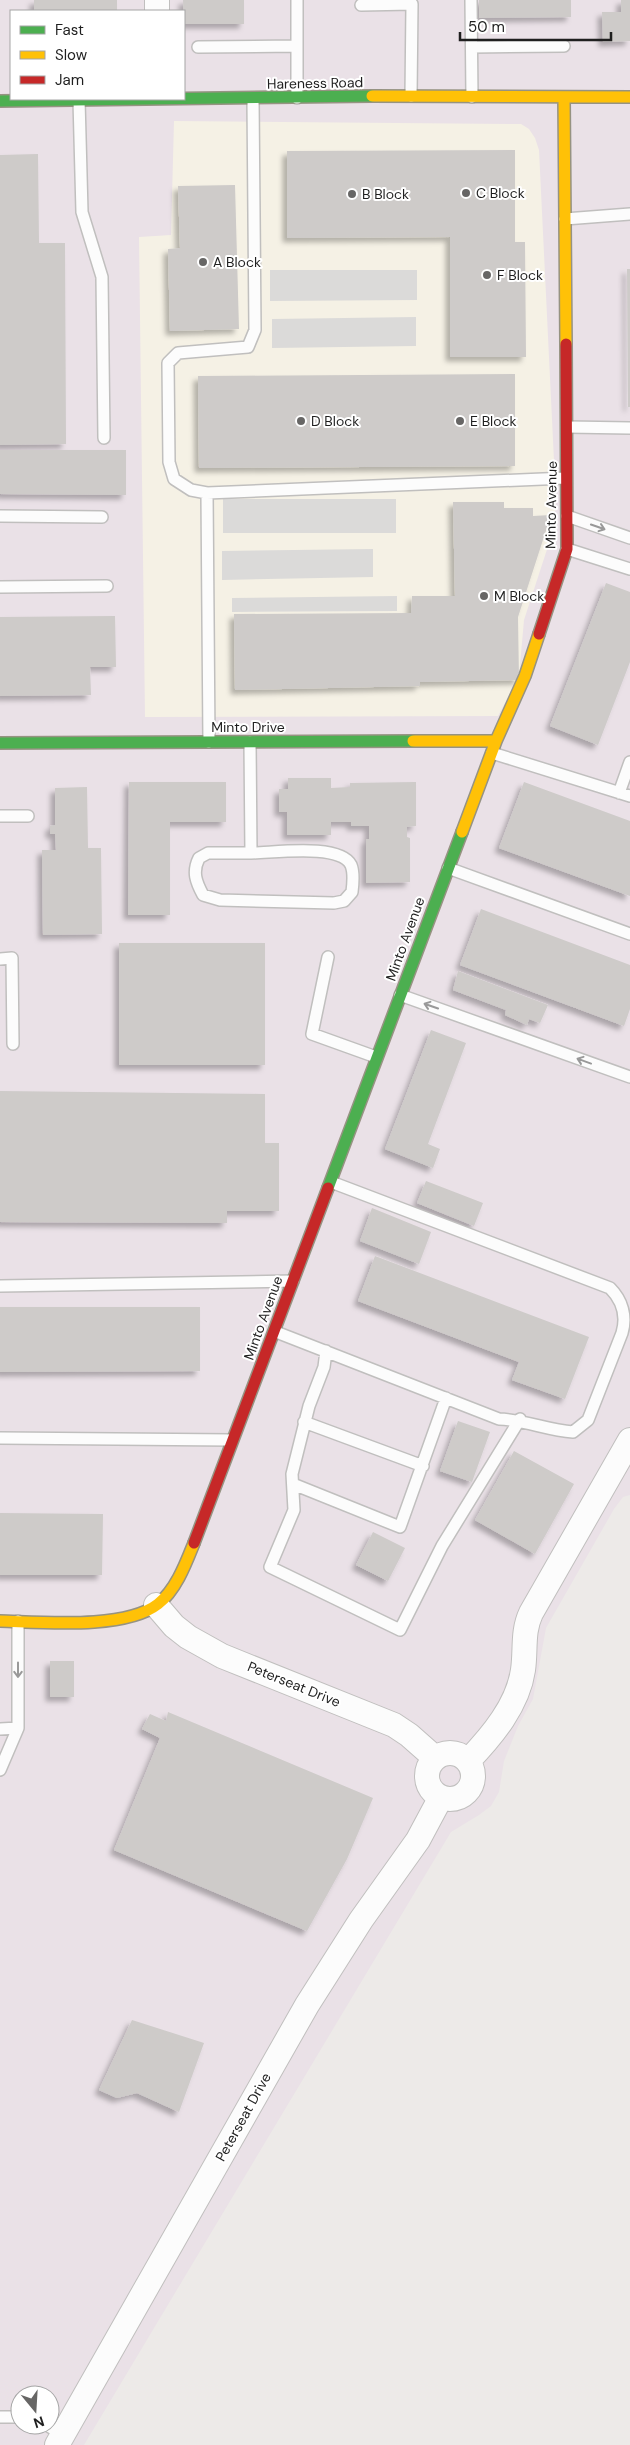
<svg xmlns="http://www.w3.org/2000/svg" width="630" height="2445" font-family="'DM Sans',sans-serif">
<defs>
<filter id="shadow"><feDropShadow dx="-4.5" dy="4.5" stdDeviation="2.5" flood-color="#0004"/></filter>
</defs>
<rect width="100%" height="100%" fill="#edeae8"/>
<path fill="#eae1e7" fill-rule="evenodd" d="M0,0H630V1495L623,1497L614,1509L546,1628L533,1699L518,1726L504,1761L499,1792L491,1806L479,1815L451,1832L84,2445H0ZM11,11H184V99H11ZM20,2395H50V2425H20Z"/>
<path fill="#f5f1e5" d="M174,121L521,124L529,129L535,138L539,150L556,502L553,531L524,620L519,676L498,716L145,717L139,237L171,235Z"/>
<path fill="#dbdad9" d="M270,270H417V300L270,301Z
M416,317V346L272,348V319Z
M223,499H396V533H223Z
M373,549V577L222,580V551Z
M397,596V611L232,612V598Z"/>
<path fill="#cecbc9" filter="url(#shadow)" d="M34,0H117V11H34Z
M183,0H244V24H184Z
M479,0H571V17L479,18Z
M621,0H630V41L603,42L602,12H621Z
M515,150V242H525L526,357H450V237L287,238V151Z
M38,154L39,243H65L66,444L0,445V155Z
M235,185L239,329L170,331L168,249L180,248L178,186Z
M627,269H630V407H628Z
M515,374V466L199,468L198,376Z
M0,450H126V495L0,494Z
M453,502H504V508H533V516L551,515L518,617L519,680L420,682V686L235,690L234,614L411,613L412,596H455Z
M606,583L630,592V662L598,745L550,726Z
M115,616L116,667H90L91,695L0,696V617Z
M288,778H331V788L350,787V783L416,782V826L407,827V837L410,838V882L366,883V839H369V826H351V822H331V835H287V812H279V789H288Z
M129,782H226V822H170V915H128Z
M524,782L630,821V896L499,848Z
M87,787L88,848H101L102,934L43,935L42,850H56L55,834H50V826L55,825V788Z
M481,909L630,965V1009L624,1026L460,965Z
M119,943H265V1065H119Z
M458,971L548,1005L540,1023L529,1019L527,1025L505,1015L506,1010L453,990Z
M431,1030L466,1043L428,1144L440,1149L433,1168L385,1149Z
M0,1091L265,1094V1143H279V1211H227V1223L0,1222Z
M426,1181L483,1203L474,1226L417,1203Z
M372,1208L431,1232L419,1264L360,1241Z
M375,1256L589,1337L565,1399L512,1380L519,1362L358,1301Z
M0,1307H200V1371L0,1372Z
M458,1421L490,1432L472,1482L440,1471Z
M514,1451L574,1484L535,1554L475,1520Z
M0,1513L103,1514L102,1575H0Z
M373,1532L405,1548L388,1581L356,1565Z
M50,1661H74V1697H50Z
M168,1712L373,1798L347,1859L307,1931L114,1850L160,1738L142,1729L150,1714L166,1721Z
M132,2020L204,2043L179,2112L137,2093L117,2098L99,2090Z"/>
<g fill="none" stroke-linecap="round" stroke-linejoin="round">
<defs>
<path id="lane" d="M297,0V98
M471,0L472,97
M361,5L412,4L411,96
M198,47L297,46
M472,47L564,46
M79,100L82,212L102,277L104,438
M565,219L630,214
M567,427L630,428
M207,493L566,478
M0,516L102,517
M567,516L630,538
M567,549L630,569
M0,587L107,586
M209,742L207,493L191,490L174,479L169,462L168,363L178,353L248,347L255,330L253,99
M250,742L251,853H208L199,858C192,872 196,882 203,895L220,900L334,903L344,901L352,892C353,884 354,872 351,865C340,843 273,853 251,853
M492,753L630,796
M619,793L630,762
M0,816H28
M448,868L630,934
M328,957L312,1034L376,1057
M0,959L12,958L13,1044
M400,995L630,1077
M0,1286L293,1281
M276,1332L499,1419C525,1420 547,1430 573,1432L588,1420L622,1333C627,1316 622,1300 610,1288L331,1182
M326,1351L324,1367L309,1406L292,1474L294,1510L270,1567L400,1630L442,1546L520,1419
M304,1422L423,1466
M0,1438L232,1440
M293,1484L400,1527L446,1398
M0,1729L18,1728
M0,1770L18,1728V1621
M0,2417H20
M47,2425L63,2435"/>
<path id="street" d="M157,0V11
M156,1605L174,1626L188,1637L222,1656L394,1725L409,1735L435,1758
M427 1776a23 23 0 1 1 46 0a23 23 0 1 1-46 0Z
M468,1761C492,1736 518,1705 523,1670C526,1650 522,1632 531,1613L630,1440
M57,2445L307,2005L361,1920L418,1840L441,1797"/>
<path id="fast" d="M0,101L372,96
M0,743L413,741
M328,1188L462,832"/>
<path id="slow" d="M372,96L630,97
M564,98L566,344
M413,741H496
M462,832L496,741L525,676L539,634
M0,1621C40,1622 125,1630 158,1604C176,1590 186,1563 194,1543"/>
<path id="jam" d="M539,634L567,549L566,344
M194,1543L328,1188"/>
</defs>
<use href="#lane" stroke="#c0bfbe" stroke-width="14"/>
<use href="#street" stroke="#c0bfbe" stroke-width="26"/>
<use href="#fast" stroke="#969382" stroke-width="14"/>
<use href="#slow" stroke="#969382" stroke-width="14"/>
<use href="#jam" stroke="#969382" stroke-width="14"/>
<use href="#lane" stroke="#fcfcfc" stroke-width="11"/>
<use href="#street" stroke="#fcfcfc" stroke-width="24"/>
<use href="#fast" stroke="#4caf50" stroke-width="11"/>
<use href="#slow" stroke="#ffc107" stroke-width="11"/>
<use href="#jam" stroke="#c62828" stroke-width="11"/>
</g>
<defs><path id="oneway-shaft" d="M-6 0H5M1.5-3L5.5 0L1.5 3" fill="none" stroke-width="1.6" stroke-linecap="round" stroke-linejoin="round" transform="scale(1.25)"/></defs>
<g stroke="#999">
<use href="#oneway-shaft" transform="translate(598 527) rotate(19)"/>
<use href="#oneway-shaft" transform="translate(431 1006) rotate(-161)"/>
<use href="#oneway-shaft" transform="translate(584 1061) rotate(-160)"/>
<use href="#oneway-shaft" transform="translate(18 1670) rotate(90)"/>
</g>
<g fill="#676665" stroke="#fff" stroke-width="2">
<circle cx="466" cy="193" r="5"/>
<circle cx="352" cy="194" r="5"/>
<circle cx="203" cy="262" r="5"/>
<circle cx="487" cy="275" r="5"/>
<circle cx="301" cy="421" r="5"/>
<circle cx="460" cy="421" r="5"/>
<circle cx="484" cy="596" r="5"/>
</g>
<g text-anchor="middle" stroke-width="4" stroke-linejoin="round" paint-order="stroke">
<g font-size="14" fill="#1f1f1f" stroke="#fff">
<text transform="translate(315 83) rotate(-1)" y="5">Hareness Road</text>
<text transform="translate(551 505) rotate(-89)" y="5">Minto Avenue</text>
<text x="248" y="732">Minto Drive</text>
<text transform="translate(405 939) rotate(-70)" y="5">Minto Avenue</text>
<text transform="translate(263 1318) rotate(-70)" y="5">Minto Avenue</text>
<text transform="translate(294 1684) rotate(22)" y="5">Peterseat Drive</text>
<text transform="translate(243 2117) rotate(-61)" y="5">Peterseat Drive</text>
</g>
<g font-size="14" fill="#1f1f1f" stroke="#fff" text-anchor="start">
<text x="476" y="198">C Block</text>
<text x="362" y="199">B Block</text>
<text x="213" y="267">A Block</text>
<text x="497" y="280">F Block</text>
<text x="311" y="426">D Block</text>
<text x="470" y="426">E Block</text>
<text x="494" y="601">M Block</text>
</g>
</g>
<rect x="10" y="10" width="175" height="90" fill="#ffffff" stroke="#a5a5a5"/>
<rect x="20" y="26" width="25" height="8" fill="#4caf50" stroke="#a5a5a5"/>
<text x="55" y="35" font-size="15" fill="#1f1f1f">Fast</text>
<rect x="20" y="51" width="25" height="8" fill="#ffc107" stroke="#a5a5a5"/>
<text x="55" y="60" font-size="15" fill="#1f1f1f">Slow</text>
<rect x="20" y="76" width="25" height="8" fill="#c62828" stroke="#a5a5a5"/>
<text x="55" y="85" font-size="15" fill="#1f1f1f">Jam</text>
<g transform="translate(35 2410) rotate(162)"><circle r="24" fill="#ffffff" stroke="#a5a5a5"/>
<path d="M0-4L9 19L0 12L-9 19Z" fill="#676665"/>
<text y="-8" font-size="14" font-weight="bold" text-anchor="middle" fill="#1f1f1f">N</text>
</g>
<path d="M460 32v8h151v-8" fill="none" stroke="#1f1f1f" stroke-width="2.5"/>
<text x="468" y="32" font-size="15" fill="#1f1f1f" stroke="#ffffff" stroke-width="4" paint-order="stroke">50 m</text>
</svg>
